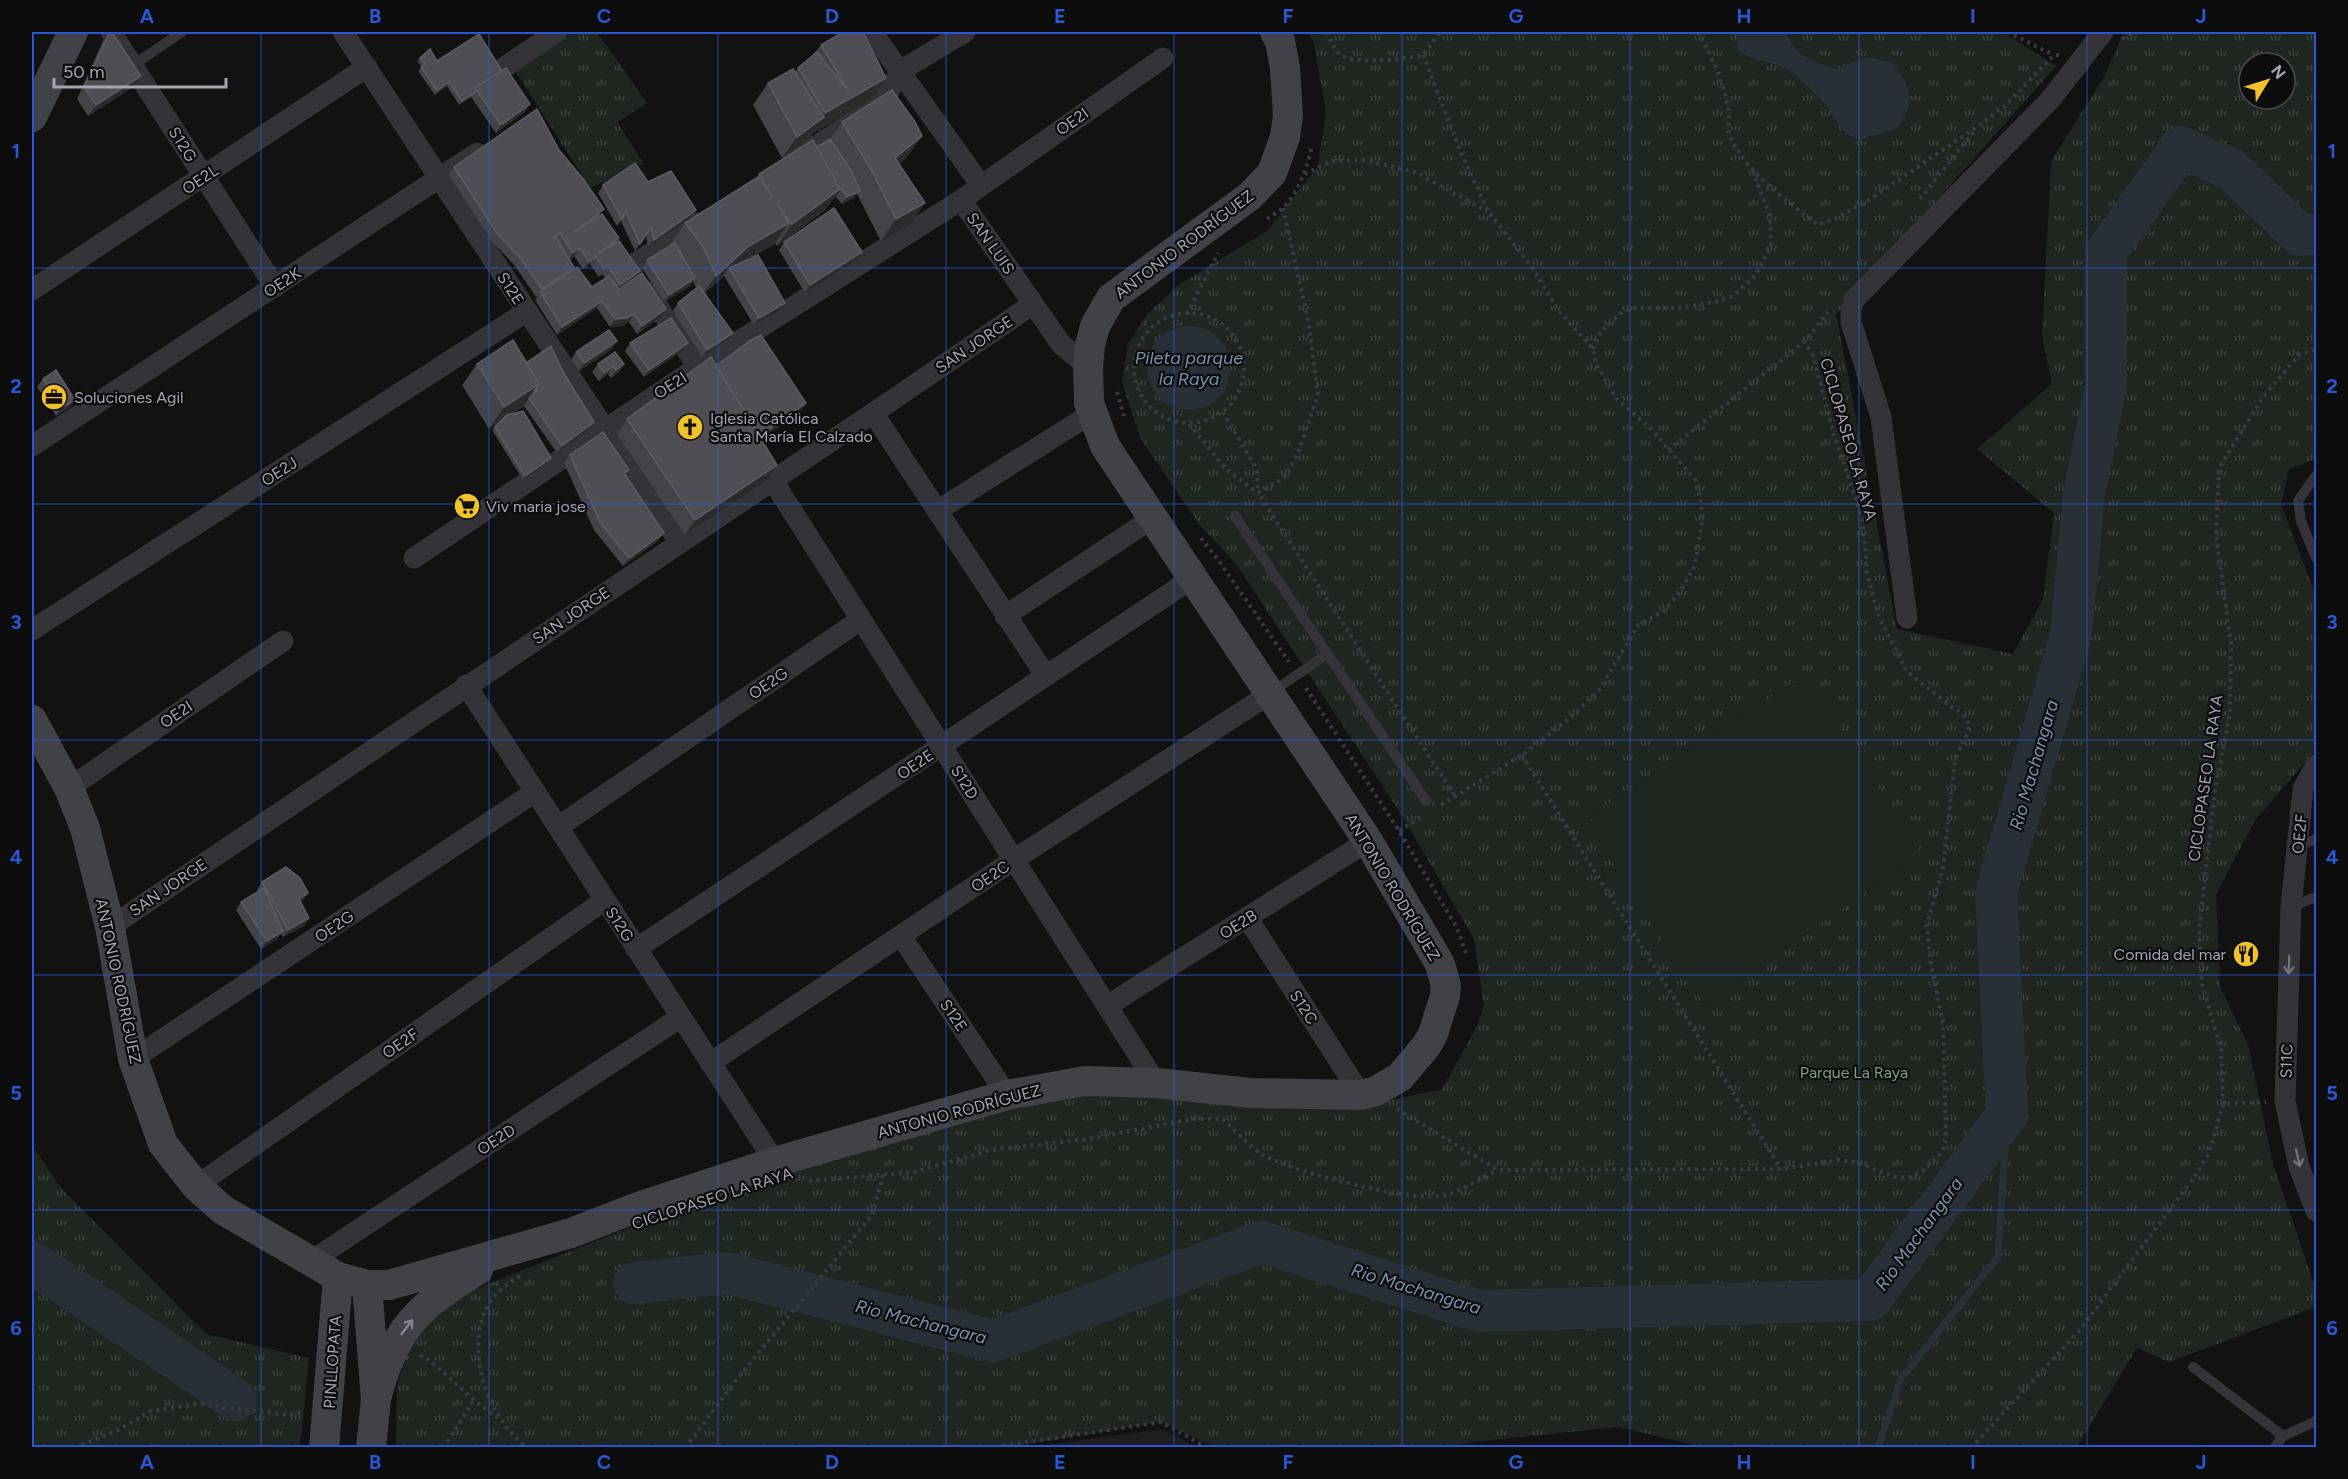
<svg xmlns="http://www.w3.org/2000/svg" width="2348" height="1479" font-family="Figtree,sans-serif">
<defs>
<pattern id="park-tufts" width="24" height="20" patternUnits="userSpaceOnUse" patternTransform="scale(1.5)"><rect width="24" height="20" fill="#1e261f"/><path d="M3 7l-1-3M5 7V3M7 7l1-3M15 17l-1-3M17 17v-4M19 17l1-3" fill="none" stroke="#3c433d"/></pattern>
</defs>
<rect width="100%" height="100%" fill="#121213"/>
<path fill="#1e1e20" d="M1162,1429L1199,1447H1031Z"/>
<path fill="url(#park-tufts)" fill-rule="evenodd" d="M572,32H597L647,103L617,122L644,164L590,188L514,69Z
M1307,32H2003L2056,66L1836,314L1897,629L2013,654L2043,599L2054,513L1977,449L2052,384L2042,335L2051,161L2104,77L2124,32H2316V459L2289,469L2281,504L2316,596V750L2256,819L2216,894L2220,986L2248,1045L2273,1164L2316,1290V1307L2169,1362L2137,1348L2077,1447L1706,1448L1619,1427L1472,1442L1448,1448H1217L1161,1422L1002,1448H396L397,1386L414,1330L461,1295L775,1169L1008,1099L1162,1091L1353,1108L1442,1089L1476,1028L1484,1006L1474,939L1401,814L1236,564L1199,524L1140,438L1122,382L1128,344L1148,313L1180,284L1267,231L1318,166L1326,112L1314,42ZM2249,63H2285V99H2249Z
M32,1145L61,1188L206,1334L309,1358L300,1447H32Z"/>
<path fill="#1e261f" d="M1806,674L1921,853L1705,1005L1584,819Z"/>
<path fill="#282f37" d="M1735,32H1785C1801,61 1808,58 1836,69C1867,57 1860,54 1894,63C1912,92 1917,99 1897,129L1858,140C1841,130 1839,126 1830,111C1823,100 1804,82 1794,74C1778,61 1756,63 1739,51Z
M1147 368a42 42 0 1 1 84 0a42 42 0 1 1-84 0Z"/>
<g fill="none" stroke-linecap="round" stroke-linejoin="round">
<path stroke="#282f37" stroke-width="7" d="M1878,1448L1900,1380L1998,1257L2007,1115"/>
<path stroke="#282f37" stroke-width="42" d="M32,1262L236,1400
M634,1283L727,1273L993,1341L1262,1242L1479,1311L1870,1300L2007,1115L1996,893L2071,635L2084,494L2106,385V252L2181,147L2232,170L2300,235L2316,234"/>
<path stroke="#393a3f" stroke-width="4" stroke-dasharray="3 4.5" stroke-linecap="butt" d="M1327,32C1330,40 1334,51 1342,56C1355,64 1408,59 1423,55L1440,32
M1697,32C1711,54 1726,87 1729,114C1730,121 1726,130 1730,137C1749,175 1786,200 1818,225L1837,218L1869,200L1978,126L2007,104L2054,55H2059
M2007,32L2054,55
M2122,39L2133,32
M1423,55L1462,155L1488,211L1532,267L1558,310L1593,349L1596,364L1617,399L1649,427L1695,479L1701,501L1702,520L1695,565L1680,592L1664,611L1638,625L1600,689L1575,714L1522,755L1441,805
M1305,174L1331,161L1365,160L1415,172L1487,211
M1920,199L1975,130
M1283,208L1308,320L1318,395L1297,456L1284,478L1258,493L1455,796
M1267,219C1272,215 1279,212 1283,208C1299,192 1307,167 1312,146
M1134 368a55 55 0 1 1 110 0a55 55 0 1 1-110 0Z
M1187,314L1218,253
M1593,349L1601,331L1622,312L1634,308H1678L1715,302L1733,296L1755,276L1771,245L1770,217L1753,171
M1117,392L1124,416
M1223,412L1257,470L1258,492
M1189,424L1226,469L1258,493
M1668,450L1804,342L1828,312
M1201,538L1221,564L1289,662
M1306,688L1399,831L1457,928L1466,953
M1522,755L1781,1169
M1399,831L1421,817
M2223,1104L2221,1049L2202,984L2199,930L2215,790L2230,713L2231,644L2216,534L2219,468L2263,397L2299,355L2316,349
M1397,1109L1498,1170L1781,1169L1838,1160L1857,1162L1894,1177L1908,1178L1923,1171L1943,1151L1946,1137L1943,1023L1931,964L1927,924L1943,868L1955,759L1970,727L1965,717L1907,672L1879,617L1866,571V555L1861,514L1834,435L1813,356L1804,342
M1223,1119C1235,1130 1247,1144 1260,1153C1286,1171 1408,1201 1439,1196C1459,1193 1479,1179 1498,1170
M809,1181L914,1172L991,1150L1089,1139L1193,1119H1224
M520,1276C506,1284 492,1295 485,1311C466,1358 489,1419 528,1448
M420,1355L432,1362L474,1400L500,1420
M75,1448L118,1430L151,1411L197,1404L289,1415L301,1413
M443,1448L474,1400
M685,1448L737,1379L872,1215L883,1175
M988,1448L1161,1422L1208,1448
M1971,1448L2079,1331L2195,1176L2209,1153L2223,1104L2266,1102"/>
<path stroke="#333338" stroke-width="10" d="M133,65L182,32
M2316,475L2298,501L2301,521L2316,558
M1235,516L1426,801
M1271,693L1327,654
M2297,847L2316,839
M2291,907L2316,897
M2193,1367L2283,1436
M2274,1448L2283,1436L2316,1421"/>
<path stroke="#333338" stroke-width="21" d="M111,32L275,287
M343,32L680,543
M872,32L980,184
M500,70L557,32
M900,71L965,32
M792,162L875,107L889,91L900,71
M631,266L698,223
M32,290L367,67
M648,292L698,367
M1088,367L1061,344L961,200L1163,58
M873,413L1046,676
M32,446L477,153
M773,481L1156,1083
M937,511L1092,413
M414,558L698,367L961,200
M1005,616L1153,518
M1907,618L1881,417L1851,322V310L1854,300L2050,100L2103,32
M32,630L526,312
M466,685L775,1162
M2316,765L2303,789L2291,907L2285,1101L2299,1167L2316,1211
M69,788L283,641
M558,827L860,620
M1248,919L1361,1095
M110,927C417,718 727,514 1033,304
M901,936L1007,1095
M636,949L1193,578
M1107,1006L1368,841
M133,1059L535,792
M710,1063L1015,859L1271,693
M196,1186L605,900
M311,1261L681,1017"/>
<path stroke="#414248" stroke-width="30" d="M32,117L73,32
M32,720L69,788L85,828L110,927L133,1059L163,1144L196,1186L223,1210L338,1277L367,1285H389L571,1233L638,1207L775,1162L1007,1095L1085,1081L1156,1083L1251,1093L1361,1095L1376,1091L1400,1077L1427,1045L1433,1034L1445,996L1446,986L1440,964L1368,841L1105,446L1089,403L1088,367L1090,345L1095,326L1111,298L1250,196L1272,173L1285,137L1288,115L1285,68L1280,41L1275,32
M367,1285L376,1399L371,1448
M376,1399C394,1329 417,1307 478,1270
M324,1448L338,1277"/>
</g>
<path fill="#434348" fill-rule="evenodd" d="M110,32L133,87L88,116L77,99L103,41Z
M821,45L871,100L813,133L809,139L782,158L753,105L768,83L795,72L798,68L813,55Z
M420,58L437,61L525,112L496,133L471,97L459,105L447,86L435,95L418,71L422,67L417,61Z
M842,122L922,136L906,158L899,164L910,225L881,241L857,194L854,198L842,204L836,197L834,198L825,210L777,246L775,243L750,259L785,303L780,311L754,325L724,276L705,293L733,333L728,340L702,357L673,311L678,303L696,288L693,281L690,286L664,302L642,268L647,260L670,245L685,223L757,177L759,174L817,147L830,140Z
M559,150L600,215L619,238L615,243L640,271L636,277L661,317L637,334L629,322L622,326L610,327L597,308L557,335L535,300L538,296L536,297L515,266L491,240L449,175L454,167ZM574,256L583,269L590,264L599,277L602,274L605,278L592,287L571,271L569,260Z
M648,182L696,210L691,218L648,247L646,235L635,251L621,221L617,226L598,193L603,185Z
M784,242L857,260L805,293L779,250Z
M617,341L612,349L579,371L571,359L576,352Z
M630,343H688L683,350L644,377L625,351Z
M526,363L562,370L594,422L589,429L557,453L524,406L511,414L551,458L549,462L523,480L492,430L502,421L489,429L462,385L477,364Z
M598,364H624L619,372L611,378L608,374L599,381L592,372Z
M716,366L801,411L761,439L767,480L685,535L617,434L627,419Z
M43,379L70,407L56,416L37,387Z
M570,455L625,475L658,541L623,566L594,530L564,463Z
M262,882L303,901L301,902L309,918L304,926L283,937L281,934L277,939L261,949L236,910L241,902L258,892L257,890Z"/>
<path fill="#2b2b2e" d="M141,76L133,87L88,116L96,105Z
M886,78L871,100L813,133L809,139L782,158L797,137L820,120L825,113Z
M449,82L447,86L435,95L437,91Z
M470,96L471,97L459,105L462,101Z
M530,104L525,112L496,133L501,125Z
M922,136L906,158L879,179L895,158Z
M840,189H842L836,197L834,198L825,210L777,246L792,224Z
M860,191L854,198L842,204L847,197Z
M925,203L910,225L881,241L896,219Z
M696,210L691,218L648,247L654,240Z
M789,223L774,245L733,268H729L723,276H724L700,298L716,276L749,246Z
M580,248L574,256L568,261L573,253Z
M862,252L857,260L805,293L810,285Z
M595,256L590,264L583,269L589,262Z
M574,267L569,274L540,292L536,297L542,289Z
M640,271L635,279L615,292L620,285Z
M695,278L690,286L664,302L669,295Z
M602,301L597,308L557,335L562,327Z
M785,303L780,311L754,325L759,318Z
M666,309L661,317L637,334L642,326Z
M634,314L629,322L622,326L610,327L615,319Z
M733,333L728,340L702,357L707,350Z
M617,341L612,349L579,371L584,363Z
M688,343L683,350L644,377L649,370Z
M624,364L619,372L611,378L616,370Z
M613,366L608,374L599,381L605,373Z
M539,384L538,390L529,398L524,406L489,429L504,407Z
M75,400L70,407L56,416L61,408Z
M806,403L801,411L755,444L760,436Z
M594,422L589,429L557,453L562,446Z
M551,458L549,462L523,480L525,476Z
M777,465L767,480L685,535L695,520Z
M664,533L658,541L623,566L629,558Z
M308,893L303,901L294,907L299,899Z
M309,918L304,926L283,937L288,930Z
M283,931L277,939L261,949L267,941Z"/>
<path fill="#4e4e54" stroke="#5b5c63" stroke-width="1.5" d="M110,32H112L141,76L96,105L84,87Z
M843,32H863L886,78L825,113L798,68L817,52L849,92L821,45Z
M479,34L502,71L475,88L477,91L462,101L449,82L437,91L421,67L425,63L420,58L430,49L437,61Z
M506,68L530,104L501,125L475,88Z
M793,69L824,117L797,137L768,83Z
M892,90L915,122L922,136L895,158L925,203L896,219L873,173L842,122Z
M537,109L559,150L584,180L604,209L575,232L602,214L619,238L599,253L619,241L640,271L620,285L608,266L604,269L595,256L589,262L580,248L573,253L560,233L555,236L574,267L542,289L521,259L496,232L454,167Z
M830,139L852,172L860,191L847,197L842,189L839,190L840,189L817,147Z
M813,140L840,189L792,224L778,205L789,223L749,246L716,276L704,248L685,223L758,177L772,196L759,174Z
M635,163L648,182L671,171L696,210L654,240L651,227L640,244L626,212L622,219L603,185Z
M834,208L862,252L810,285L784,242Z
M675,243L695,278L669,295L647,260Z
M758,255L785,303L759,318L729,268Z
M577,267L592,287L609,276L619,289L642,273L666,309L642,326L634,314L627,318L615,319L602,301L562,327L540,292Z
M699,286L733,333L707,350L678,303Z
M671,318L688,343L649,370L630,343Z
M609,330L617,341L584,363L576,352Z
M761,335L806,403L760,436L716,366L751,340Z
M513,340L539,384L504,407L477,364Z
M551,346L562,370L594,422L562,446L529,398L538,390L533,393L539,384L526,363Z
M615,352L624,364L616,370L613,366L605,373L598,364Z
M711,357L777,465L695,520L627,419Z
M56,370L75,400L61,408L43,379Z
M523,411L551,458L525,476L495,427L507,415Z
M603,432L629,470L624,473L664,533L629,558L600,522L570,455Z
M286,867L300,878L308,893L299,899L309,918L288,930L262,882Z
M264,888L283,931L267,941L241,902Z"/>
<defs><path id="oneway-shaft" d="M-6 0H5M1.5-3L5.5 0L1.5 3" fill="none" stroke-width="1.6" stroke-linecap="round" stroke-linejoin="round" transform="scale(1.5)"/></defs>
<g stroke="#71737c">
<use href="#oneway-shaft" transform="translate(2289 965) rotate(92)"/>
<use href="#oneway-shaft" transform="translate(2298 1158) rotate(77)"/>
</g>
<use stroke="#81848e" href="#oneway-shaft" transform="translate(407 1327) rotate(-52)"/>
<path fill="none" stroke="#2a57d4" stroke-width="1.5" stroke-opacity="0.55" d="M261,32V1448M489,32V1448M718,32V1448M946,32V1448M1174,32V1448M1402,32V1448M1630,32V1448M1859,32V1448M2087,32V1448M32,268H2316M32,504H2316M32,740H2316M32,975H2316M32,1210H2316"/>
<defs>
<symbol id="office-disc" viewBox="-11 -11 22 22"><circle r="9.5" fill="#f1c12c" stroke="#0d0d0e"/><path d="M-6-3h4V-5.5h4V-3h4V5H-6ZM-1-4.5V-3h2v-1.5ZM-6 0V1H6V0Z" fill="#111"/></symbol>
<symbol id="church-disc" viewBox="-11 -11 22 22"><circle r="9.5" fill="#f1c12c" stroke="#0d0d0e"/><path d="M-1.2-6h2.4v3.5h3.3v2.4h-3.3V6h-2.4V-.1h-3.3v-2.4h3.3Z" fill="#111"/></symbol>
<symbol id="supermarket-disc" viewBox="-11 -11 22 22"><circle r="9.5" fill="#f1c12c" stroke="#0d0d0e"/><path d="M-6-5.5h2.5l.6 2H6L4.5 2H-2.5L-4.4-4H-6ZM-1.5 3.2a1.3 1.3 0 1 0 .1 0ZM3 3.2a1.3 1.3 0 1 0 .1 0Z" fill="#111"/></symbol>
<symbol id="restaurant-disc" viewBox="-11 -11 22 22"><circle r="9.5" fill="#f1c12c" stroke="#0d0d0e"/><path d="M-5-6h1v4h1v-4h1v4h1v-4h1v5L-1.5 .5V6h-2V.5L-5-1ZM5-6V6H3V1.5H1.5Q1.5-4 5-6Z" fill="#111"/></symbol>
</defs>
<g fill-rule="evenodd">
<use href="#office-disc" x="39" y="382" width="30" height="30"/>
<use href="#church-disc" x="675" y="412" width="30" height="30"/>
<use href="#supermarket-disc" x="452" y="491" width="30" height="30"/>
<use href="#restaurant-disc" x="2231" y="939" width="30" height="30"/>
</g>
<g text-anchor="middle" stroke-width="4.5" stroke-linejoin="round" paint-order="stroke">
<g font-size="16" fill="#a3a7b4" stroke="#0d0d0e">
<text transform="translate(1072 121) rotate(-35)" y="6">OE2I</text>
<text transform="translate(183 144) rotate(58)" y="6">S12G</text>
<text transform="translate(200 179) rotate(-34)" y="6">OE2L</text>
<text transform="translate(991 243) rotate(55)" y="6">SAN LUIS</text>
<text transform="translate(1184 244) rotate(-37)" y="6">ANTONIO RODRÍGUEZ</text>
<text transform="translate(282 282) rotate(-33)" y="6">OE2K</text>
<text transform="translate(511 288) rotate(57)" y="6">S12E</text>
<text transform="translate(974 344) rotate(-34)" y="6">SAN JORGE</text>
<text transform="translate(670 385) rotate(-33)" y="6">OE2I</text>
<text transform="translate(1849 439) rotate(74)" y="6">CICLOPASEO LA RAYA</text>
<text transform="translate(279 471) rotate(-33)" y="6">OE2J</text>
<text transform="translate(571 615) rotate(-34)" y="6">SAN JORGE</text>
<text transform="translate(768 683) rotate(-34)" y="6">OE2G</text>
<text transform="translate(176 714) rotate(-34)" y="6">OE2I</text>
<text transform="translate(915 764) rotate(-34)" y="6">OE2E</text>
<text transform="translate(2205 778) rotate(-82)" y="6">CICLOPASEO LA RAYA</text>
<text transform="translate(965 782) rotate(58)" y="6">S12D</text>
<text transform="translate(2299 834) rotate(-84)" y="6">OE2F</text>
<text transform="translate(990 876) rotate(-34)" y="6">OE2C</text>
<text transform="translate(168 887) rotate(-34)" y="6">SAN JORGE</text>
<text transform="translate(1393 887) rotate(59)" y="6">ANTONIO RODRÍGUEZ</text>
<text transform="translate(620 924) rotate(57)" y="6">S12G</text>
<text transform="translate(1238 924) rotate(-32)" y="6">OE2B</text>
<text transform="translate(334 926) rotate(-34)" y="6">OE2G</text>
<text transform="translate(119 981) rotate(78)" y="6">ANTONIO RODRÍGUEZ</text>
<text transform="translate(1304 1007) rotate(57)" y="6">S12C</text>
<text transform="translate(954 1015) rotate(56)" y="6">S12E</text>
<text transform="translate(400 1043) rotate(-35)" y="6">OE2F</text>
<text transform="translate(2286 1061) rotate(-88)" y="6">S11C</text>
<text transform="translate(959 1111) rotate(-15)" y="6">ANTONIO RODRÍGUEZ</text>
<text transform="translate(496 1139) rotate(-33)" y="6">OE2D</text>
<text transform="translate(712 1198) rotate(-18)" y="6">CICLOPASEO LA RAYA</text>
<text transform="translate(332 1362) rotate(-86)" y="6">PINLLOPATA</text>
</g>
<g font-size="16" fill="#a3a7b4" stroke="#0d0d0e" text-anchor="start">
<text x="74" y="403">Soluciones Agil</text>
<text x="710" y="424">Iglesia Católica<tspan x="710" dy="18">Santa María El Calzado</tspan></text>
<text x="486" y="512">Viv maria jose</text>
<text x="2226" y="960" text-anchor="end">Comida del mar</text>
</g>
<g font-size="16" fill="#7a9f80" stroke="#0d0d0e">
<text x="1854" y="1078">Parque La Raya</text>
</g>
<g font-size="18" font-style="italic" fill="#7991af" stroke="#0d0d0e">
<text x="1189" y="364">Pileta parque<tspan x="1189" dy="21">la Raya</tspan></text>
<text transform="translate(2034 765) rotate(-74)" y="6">Rio Machangara</text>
<text transform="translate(1919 1234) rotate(-54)" y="6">Rio Machangara</text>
<text transform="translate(1416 1289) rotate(17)" y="6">Rio Machangara</text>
<text transform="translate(921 1322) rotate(14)" y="6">Rio Machangara</text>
</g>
</g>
<rect width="2348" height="1479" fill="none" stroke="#0d0d0e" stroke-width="66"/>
<g transform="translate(2267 81) rotate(52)"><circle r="28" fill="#0d0d0e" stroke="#494b50" stroke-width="1.5"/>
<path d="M0-4.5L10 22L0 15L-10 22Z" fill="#f1c12c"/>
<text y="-9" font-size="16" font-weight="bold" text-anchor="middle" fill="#a3a7b4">N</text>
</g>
<path d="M54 78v9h172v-9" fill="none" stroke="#a3a7b4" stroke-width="3"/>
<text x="63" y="78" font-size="18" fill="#a3a7b4" stroke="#0d0d0e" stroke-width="4.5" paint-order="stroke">50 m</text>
<rect x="33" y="33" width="2282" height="1413" fill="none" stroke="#2a57d4" stroke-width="2"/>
<g font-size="20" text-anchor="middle" font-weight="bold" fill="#2a57d4">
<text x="147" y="23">A</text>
<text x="375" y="23">B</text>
<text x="604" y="23">C</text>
<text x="832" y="23">D</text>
<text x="1060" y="23">E</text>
<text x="1288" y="23">F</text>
<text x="1516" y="23">G</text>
<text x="1744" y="23">H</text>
<text x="1973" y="23">I</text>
<text x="2201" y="23">J</text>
<text x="16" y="158">1</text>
<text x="2332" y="158">1</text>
<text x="16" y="393">2</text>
<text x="2332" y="393">2</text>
<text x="16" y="629">3</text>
<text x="2332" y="629">3</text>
<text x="16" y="864">4</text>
<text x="2332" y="864">4</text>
<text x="16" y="1100">5</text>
<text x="2332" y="1100">5</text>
<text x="16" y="1335">6</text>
<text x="2332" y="1335">6</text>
<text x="147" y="1469">A</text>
<text x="375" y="1469">B</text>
<text x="604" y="1469">C</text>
<text x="832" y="1469">D</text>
<text x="1060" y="1469">E</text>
<text x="1288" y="1469">F</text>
<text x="1516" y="1469">G</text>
<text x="1744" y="1469">H</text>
<text x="1973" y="1469">I</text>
<text x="2201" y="1469">J</text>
</g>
</svg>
